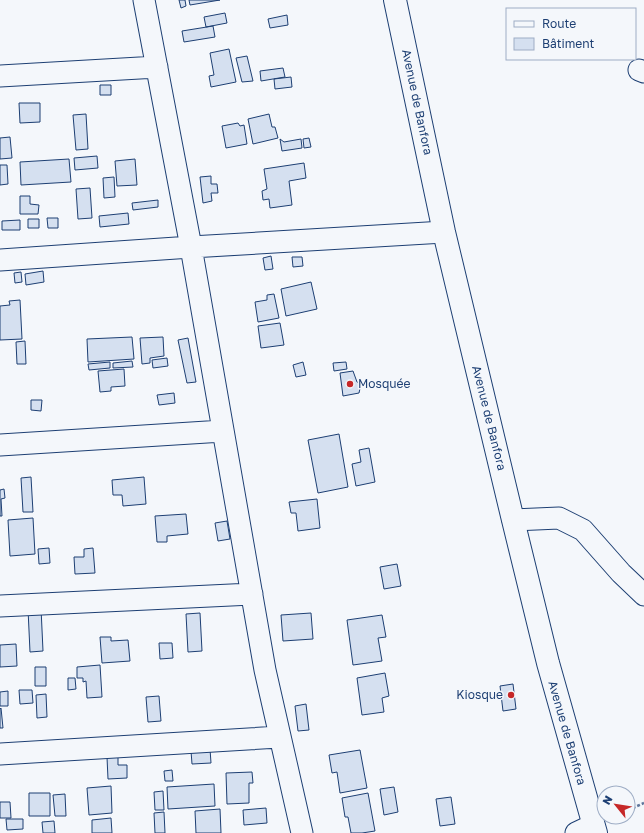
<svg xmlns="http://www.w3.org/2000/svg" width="644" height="833" font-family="'Golos Text',sans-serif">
<rect width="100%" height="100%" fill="#f4f7fb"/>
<path fill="#d5e0f0" stroke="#1d3f73" d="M179,0H185L186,6L181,8Z
M189,0H220L190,5Z
M225,13L227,23L206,27L204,17Z
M287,15L288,25L270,28L268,19Z
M213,26L215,37L184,42L182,31Z
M229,49L236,82L211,87L209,76L214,75L210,53Z
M247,56L253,81L242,82L236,58Z
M283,68L285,77L261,81L260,71Z
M291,77L292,87L275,89L274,79Z
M100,85H111V95H100Z
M19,103H40V122L20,123Z
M86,114L88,149L76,150L73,115Z
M269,114L272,127H275L278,138L253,144L248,119Z
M238,123L240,126L244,125L247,144L226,148L222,126Z
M10,137L12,158L0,159V138Z
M309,138L311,147L304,148L303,139Z
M280,139L284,142L301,139L302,148L282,151Z
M97,156L98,168L75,170L74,158Z
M69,159L71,182L21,185L20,162Z
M135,159L137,185L117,186L115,161Z
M304,163L306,178L289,181L292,205L270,208L269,199L263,200L262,191L267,189L264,169Z
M0,165H7L8,184L0,185Z
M211,176V184H217L218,193H211L212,201L203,203L200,177Z
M114,177L115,197L104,198L103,178Z
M90,188L92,218L78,219L76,189Z
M20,196H30V204L39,205L38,214H20Z
M158,200V207L133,210L132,203Z
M128,213L129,224L100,227L99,216Z
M47,218H58V228H48Z
M28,219H39V228H28Z
M20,220V230H2V221Z
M271,256L273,269L265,270L263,258Z
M292,257H302L303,266L293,267Z
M43,271L44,282L26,285L25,274Z
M21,272L22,282L15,283L14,273Z
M311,282L317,309L286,316L281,289Z
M274,294L279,318L258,322L255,302L267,300V295Z
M20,300L22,339L0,340V306L10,305L9,301Z
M280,323L284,345L261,348L258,326Z
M132,337L134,359L88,362L87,339Z
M163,337L164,356L150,358V363L142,364L140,338Z
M188,338L196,382L187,383L178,340Z
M25,341L26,364H17L16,342Z
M167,358L168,366L153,368L152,360Z
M132,361L133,367L113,368V363Z
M110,362V368L89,370L88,364Z
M303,362L306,375L296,377L293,365Z
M346,362L347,369L334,371L333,363Z
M124,369L125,386L111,387V391L100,392L98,371Z
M353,371L357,382L361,384L359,393L343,396L340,373Z
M174,393L175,403L159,405L157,395Z
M31,400H42L41,411L31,410Z
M339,434L348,487L318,493L308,440Z
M369,448L375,482L356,486L352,464L361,462L359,450Z
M31,477L33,512H23L21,478Z
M144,477L146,504L123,506L122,495H113L112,480Z
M4,489L5,498L1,499L2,516H0V490Z
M317,499L320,528L298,531L296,513H291L289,502Z
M186,514L188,534L167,536V542H157L155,516Z
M33,518L35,554L10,556L8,520Z
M227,521L230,539L218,541L215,523Z
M49,548L50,563L39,564L38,549Z
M93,548L95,573L75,574L74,557H84V549Z
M397,564L401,586L384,589L380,567Z
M41,608L43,651L30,652L28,609Z
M200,613L202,651L188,652L186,614Z
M311,613L313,639L283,641L281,615Z
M382,615L386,637L378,638L382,661L353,665L347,620Z
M100,637H111V641L128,640L130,661L102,663Z
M159,643H172L173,658L160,659Z
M16,644L17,666L0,667V645Z
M100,665L102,697L87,698L86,681L83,682V678H77V667Z
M35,667H46V686H35Z
M385,673L389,696L382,698L384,712L362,715L357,678Z
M68,678H75L76,689L68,690Z
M513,684L516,709L503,711L500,686Z
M19,690H32L33,703L20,704Z
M8,691V706H0V692Z
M46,694L47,717L37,718L36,695Z
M159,696L161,721L148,722L146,697Z
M306,704L309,730L298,731L295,706Z
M1,708L3,728H0V709Z
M210,749L211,763L192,764L191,751Z
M360,750L367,788L340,793L337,772L332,773L329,755Z
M118,756V765H127V778L108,779L107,757Z
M172,770L173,781H165L164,771Z
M252,772L253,783H249V803L227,804L226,773Z
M214,784L215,806L168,809L167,787Z
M111,786L112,813L89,815L87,788Z
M394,787L398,812L384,815L380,789Z
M163,791L164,810H155L154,792Z
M29,793H50V816H29Z
M368,793L375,831L362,833H351L348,817H345L342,798Z
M65,794L66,816H55L53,795Z
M451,797L455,824L440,826L436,799Z
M0,802H10L11,818H0Z
M266,808L267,823L244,825L243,810Z
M220,809L221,833H196L195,811Z
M164,812L165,833H155L154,813Z
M111,818L112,833H92V820Z
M6,819H23V829L7,830Z
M54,821L55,833H43L42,822Z"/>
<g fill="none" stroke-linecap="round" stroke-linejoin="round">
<defs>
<path id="minor" d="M144,0L191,247L265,670L302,833
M639,70L644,72
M0,76L157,67
M0,260L191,247L444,232
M0,445L223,431
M513,520L559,518L583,530L621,573L644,595
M0,606L252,594
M0,754L279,737
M576,833L593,825"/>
<path id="major" d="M395,0L444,232L513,520L548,663L596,833"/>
</defs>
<use href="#minor" stroke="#1d3f73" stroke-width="23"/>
<use href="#major" stroke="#1d3f73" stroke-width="24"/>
<path stroke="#5e769c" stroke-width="2.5" stroke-dasharray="3 2" stroke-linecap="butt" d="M628,810L644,803"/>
<use href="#minor" stroke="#f4f7fb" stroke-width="21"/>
<use href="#major" stroke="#f4f7fb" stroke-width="22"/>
</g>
<g fill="#c62828" stroke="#f4f7fb" stroke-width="1.5">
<circle cx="350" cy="384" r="4"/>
<circle cx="511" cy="695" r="4"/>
</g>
<g text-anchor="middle" stroke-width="3" stroke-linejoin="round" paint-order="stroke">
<g font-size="12" fill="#1d3f73" stroke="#f4f7fb">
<text transform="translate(417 102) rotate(78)" y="4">Avenue de Banfora</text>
<text transform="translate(489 418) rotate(76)" y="4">Avenue de Banfora</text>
<text transform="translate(567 733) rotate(74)" y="4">Avenue de Banfora</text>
</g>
<g font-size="12" fill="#1d3f73" stroke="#f4f7fb" text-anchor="start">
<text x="358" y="388">Mosquée</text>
<text x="503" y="699" text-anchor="end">Kiosque</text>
</g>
</g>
<rect x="506" y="8" width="130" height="52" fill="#f4f7fb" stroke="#9eadc5"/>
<rect x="514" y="21" width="20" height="6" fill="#f4f7fb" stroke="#9eadc5"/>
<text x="542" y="28" font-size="12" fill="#1d3f73">Route</text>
<rect x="514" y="38" width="20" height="12" fill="#d5e0f0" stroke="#9eadc5"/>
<text x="542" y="48" font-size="12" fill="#1d3f73">Bâtiment</text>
<g transform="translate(616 805) rotate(300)"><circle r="19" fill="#f4f7fb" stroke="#9eadc5"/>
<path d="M0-3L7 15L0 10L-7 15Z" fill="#c62828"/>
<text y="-6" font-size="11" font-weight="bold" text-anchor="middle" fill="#1d3f73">N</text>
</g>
</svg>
